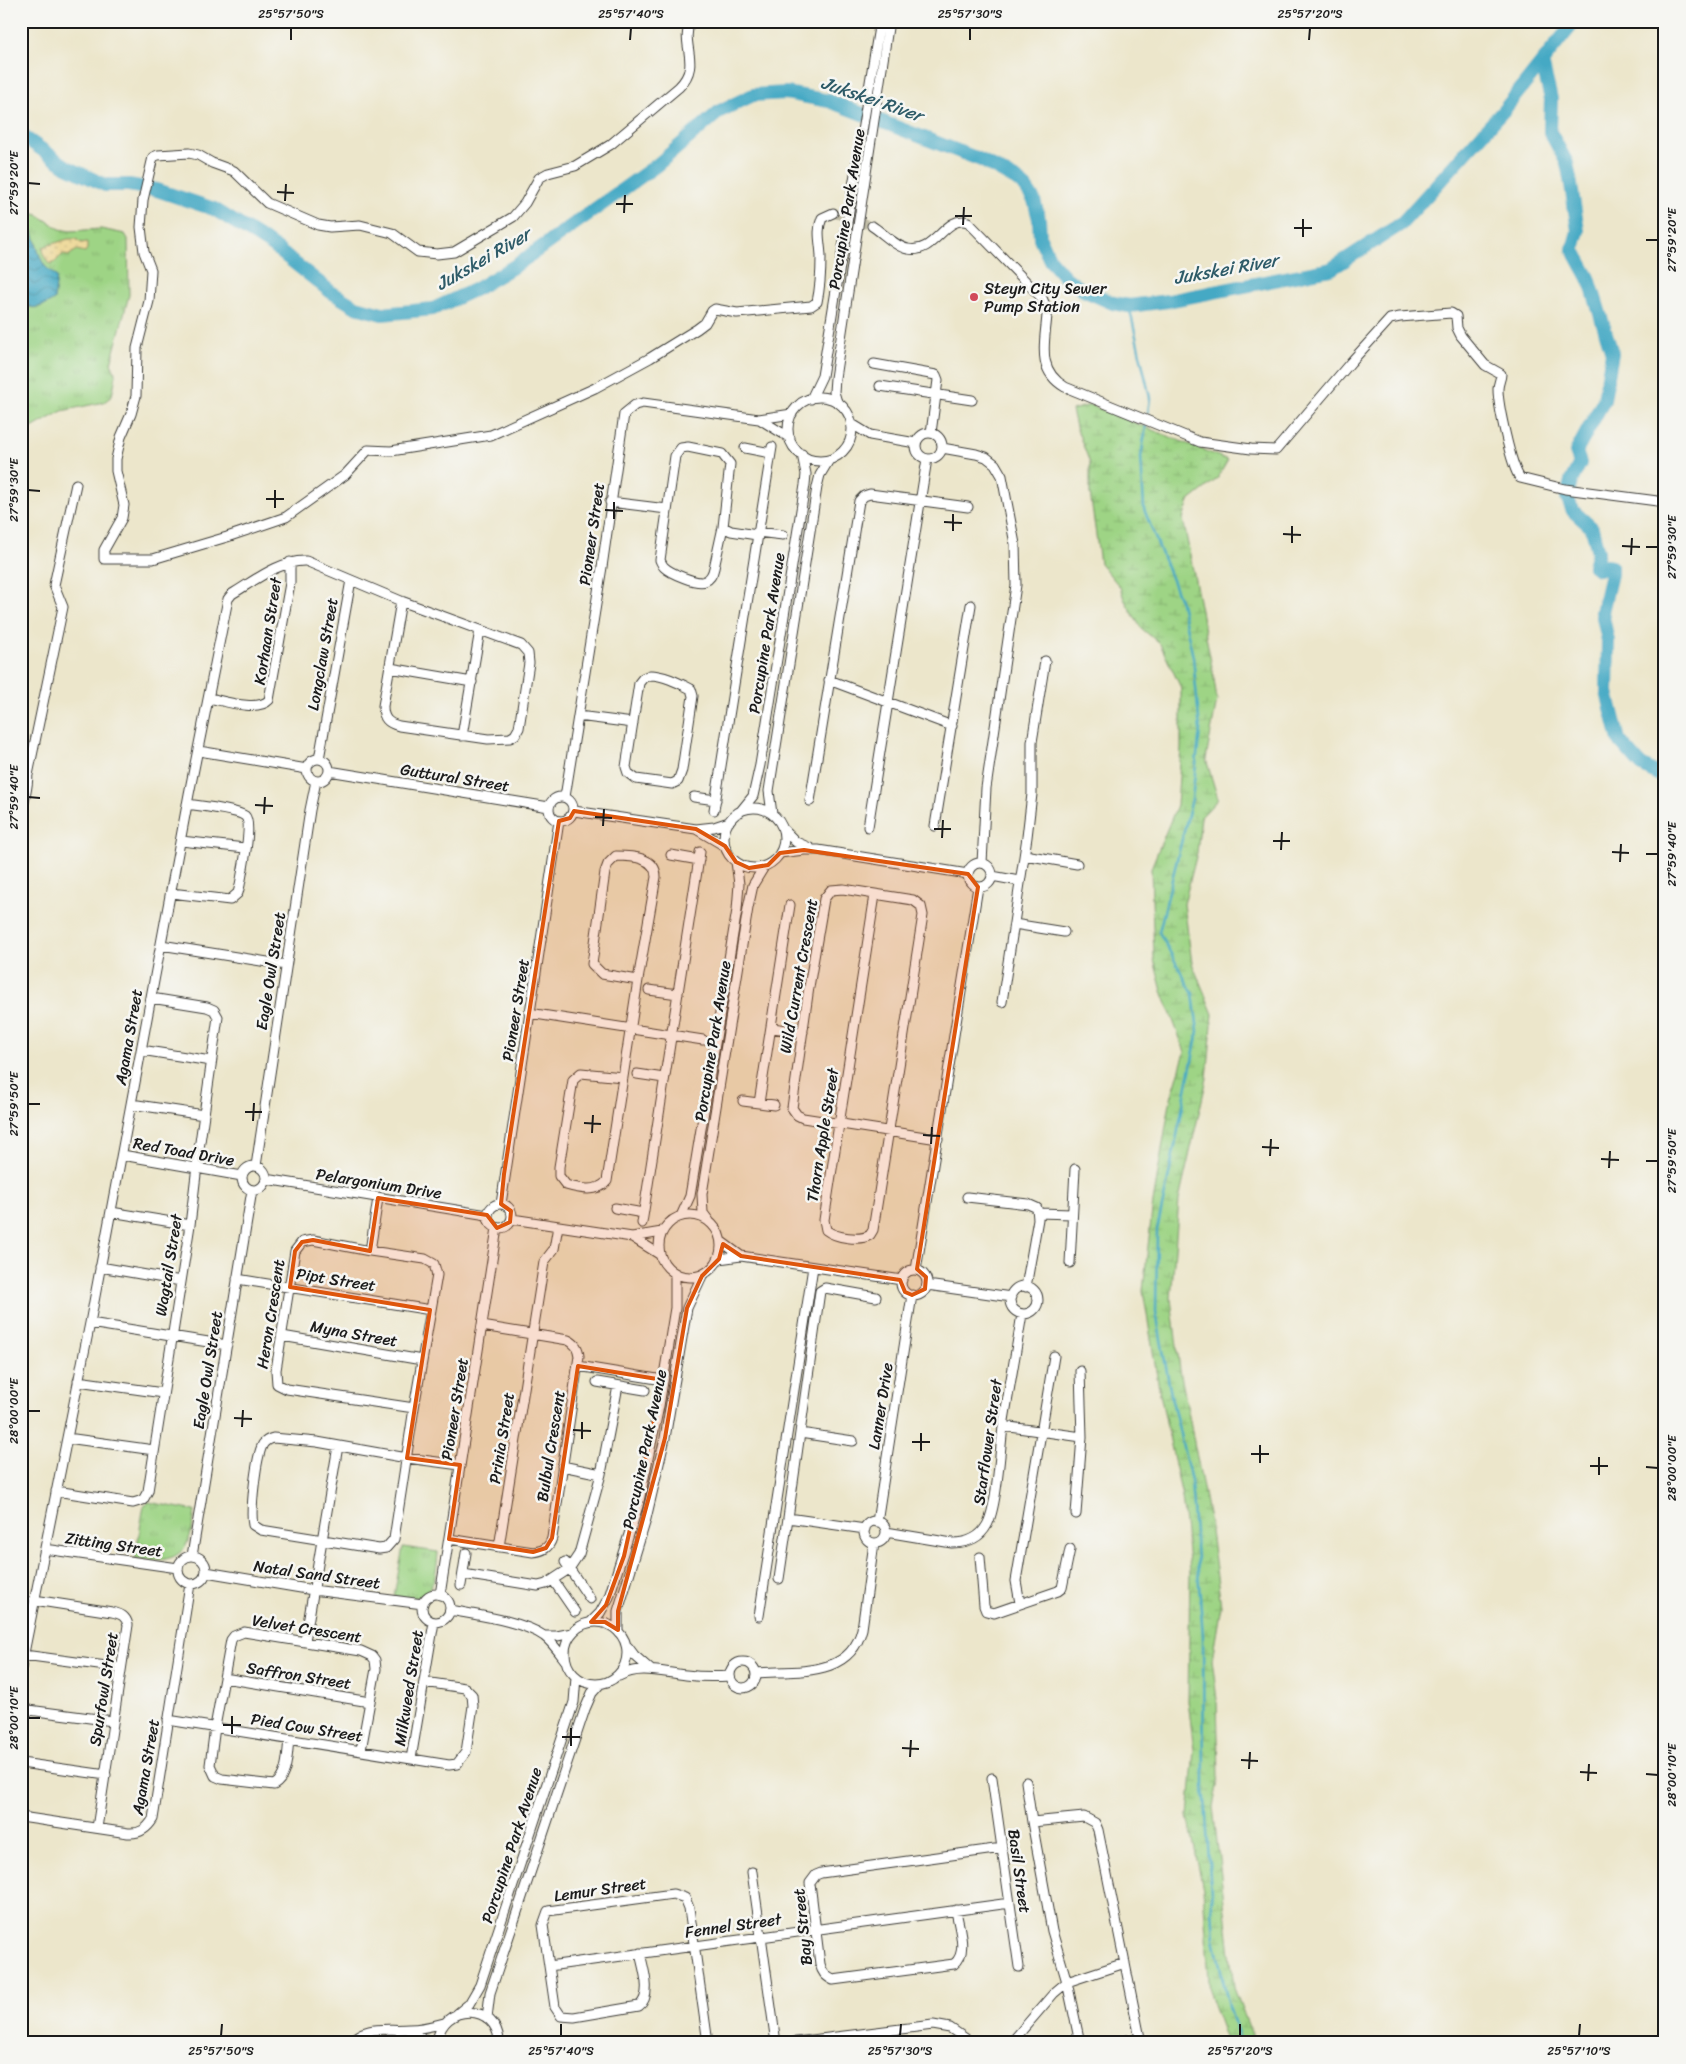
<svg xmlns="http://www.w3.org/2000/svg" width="1686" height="2064" font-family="Sriracha,sans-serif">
<defs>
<pattern id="grass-tufts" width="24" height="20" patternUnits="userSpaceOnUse" patternTransform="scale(1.25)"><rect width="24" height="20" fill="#9ed485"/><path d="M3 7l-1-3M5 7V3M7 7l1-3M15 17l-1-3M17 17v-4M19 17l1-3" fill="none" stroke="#88b572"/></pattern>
<pattern id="wetland-marsh" width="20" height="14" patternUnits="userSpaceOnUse" patternTransform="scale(1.25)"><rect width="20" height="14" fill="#9ed485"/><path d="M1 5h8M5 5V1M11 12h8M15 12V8" fill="none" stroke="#88b572"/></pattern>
<pattern id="sand-dots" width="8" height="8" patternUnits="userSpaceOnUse" patternTransform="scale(1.25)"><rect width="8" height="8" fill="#eeda9e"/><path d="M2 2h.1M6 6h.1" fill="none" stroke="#ccba88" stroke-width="1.8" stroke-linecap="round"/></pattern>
<pattern id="water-waves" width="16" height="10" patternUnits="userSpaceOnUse" patternTransform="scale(1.25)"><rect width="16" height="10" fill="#44a9c4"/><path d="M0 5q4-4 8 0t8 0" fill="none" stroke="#38899e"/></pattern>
</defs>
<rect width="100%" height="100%" fill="#f6f6f2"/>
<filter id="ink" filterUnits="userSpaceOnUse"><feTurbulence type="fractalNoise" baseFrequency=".02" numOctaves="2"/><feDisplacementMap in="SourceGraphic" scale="10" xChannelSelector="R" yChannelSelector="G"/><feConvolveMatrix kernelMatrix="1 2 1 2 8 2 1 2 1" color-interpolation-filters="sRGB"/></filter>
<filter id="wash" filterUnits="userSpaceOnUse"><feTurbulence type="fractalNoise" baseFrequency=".0096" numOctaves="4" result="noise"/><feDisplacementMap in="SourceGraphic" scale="20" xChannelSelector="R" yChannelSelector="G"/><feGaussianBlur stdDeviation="1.12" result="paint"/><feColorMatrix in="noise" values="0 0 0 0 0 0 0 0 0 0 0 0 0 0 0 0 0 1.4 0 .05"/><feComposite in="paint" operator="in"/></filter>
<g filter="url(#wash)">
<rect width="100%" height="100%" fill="#ece6cb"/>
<path fill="url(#grass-tufts)" stroke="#5d7850" d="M21,209L38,215L60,229L70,231L101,229L125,234L128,239L129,295L111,363L116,375L112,396L104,402L62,411L21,434Z
M149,1502L195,1511C190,1553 179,1565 135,1558L144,1505Z
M403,1547L438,1552C437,1568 435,1596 414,1598C408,1599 401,1597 394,1596Z"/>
<path fill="url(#wetland-marsh)" stroke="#5d7850" d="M1090,405L1228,460L1217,479L1189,501L1183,519L1213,672L1217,700L1206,759L1218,799L1201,817L1197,853L1184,904L1192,963L1213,1014L1207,1078L1179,1200L1171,1299L1180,1370L1210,1524L1221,1606L1212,1659L1217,1700L1219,1776L1213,1807L1234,1988L1255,2043H1227L1210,1996L1203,1889L1188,1816L1194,1750L1188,1701L1190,1570L1182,1497L1159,1389L1143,1290L1153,1202L1170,1102L1185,1052L1162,991L1154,960L1151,868L1177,805L1181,747V688L1160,644L1141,628L1124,599L1120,587L1100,563L1090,493V463L1076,427L1072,410Z"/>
<path fill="url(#sand-dots)" stroke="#857b5d" d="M68,239H76L81,243L87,242V249L85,252L77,250L68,256L63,254L54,263L49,264L44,256L43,247Z"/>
<path fill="url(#water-waves)" stroke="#306270" d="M21,216C37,227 34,247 43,263C46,269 52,272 57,277L54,300C43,307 32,311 21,303Z"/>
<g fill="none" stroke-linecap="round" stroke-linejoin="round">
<path stroke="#44a9c4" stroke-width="2.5" d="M1129,306L1150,398L1148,413
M1146,426L1141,457L1144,509L1181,603L1193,657L1200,730L1192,799L1159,932L1193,994L1198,1031L1169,1175L1157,1230L1156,1312L1172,1400L1191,1481L1203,1636L1204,1785L1214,1938L1229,2007L1241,2043"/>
<path stroke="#44a9c4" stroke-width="14" d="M1542,62L1551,99L1550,132L1567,163L1570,178L1578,231L1573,249L1589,278L1612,353L1604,400L1576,452L1580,463L1571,481L1567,497L1573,511L1592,528L1598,552L1594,566L1599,569L1606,565L1611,567V574L1602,612L1608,641L1607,692L1619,740L1641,765L1665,778
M21,135L67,167L105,185H129L157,190L214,209L273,246L331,292L356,307L382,314L433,309L476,289L518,264L657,165L720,111L753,95L786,93L829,101L981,160L1017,180L1026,188L1034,200L1039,219L1040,238L1050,260L1065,277L1081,289L1113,303L1129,306L1168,301L1331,269L1401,224L1504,110L1575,21"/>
</g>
</g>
<g filter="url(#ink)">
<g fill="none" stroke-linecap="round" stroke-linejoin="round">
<path stroke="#c2bea8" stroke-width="9" stroke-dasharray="9 4.5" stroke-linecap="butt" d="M833,213L872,226"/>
<defs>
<path id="minor" d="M690,21C680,46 702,64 679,87L610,145L575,166L548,173L539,178L525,203L513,217L454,252L437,254L418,252L392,233L360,225L330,227L318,225L267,203L234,171L212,163L198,155L189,153L158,155L153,157L143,200L141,227L144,252L151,270L149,301L137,348L136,396L131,414L121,437L116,459V471L124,505L122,518L104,550V559H153L227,537L286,517L345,475L368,450L391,451L491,435L595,388L650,358L697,329L705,323L712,311L715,309L737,313L811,306L817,302C820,288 821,273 821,258C821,244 816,232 822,218L833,213
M872,226C883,233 896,247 908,249C935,255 945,214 968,222L1042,298L1046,307L1047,315C1045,343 1036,370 1065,387L1200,442L1251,449L1276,450L1351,362L1390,319L1400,317L1451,313L1456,316L1457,328L1461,336L1485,365L1501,374C1501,379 1498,383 1498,389C1498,405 1511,466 1520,478L1565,489L1665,502
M874,364L936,375L938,380L931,433
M880,386L972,400
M788 429a32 32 0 1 1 64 0a32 32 0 1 1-64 0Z
M811,399L822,376L880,21
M837,402L834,392L835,378L889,21
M761,420L790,438
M852,424L870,435L916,443
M916 446a13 13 0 1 1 26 0a13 13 0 1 1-26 0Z
M688,447L722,454L730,464L723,527L714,568C713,573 710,579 705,581C698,585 670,573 664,567C662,565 661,562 660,560L675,456L681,448Z
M745,448L771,453
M942,448L976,454L986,457L995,464L1002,476L1015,544L1016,585L986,788L982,863
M610,502L667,509
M723,527L731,531L757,535
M757,532L783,535
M21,608L22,607
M390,668L472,682
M650,675C664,675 679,683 691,689L693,696L682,770L678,781L672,784L636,779L628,773L626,767L639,683L643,678Z
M829,680L952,726
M209,698C224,701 258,712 269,700L290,583V562
M578,716L633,723
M462,736L480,630
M199,751L307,769
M21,754C34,772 25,795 21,815
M319,759L351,580
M307 770a11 11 0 1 1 22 0a11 11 0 1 1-22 0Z
M329,771L549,807
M28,775L63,607L54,585L76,484
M549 809a12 12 0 1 1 24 0a12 12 0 1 1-24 0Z
M565,797L602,567L624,414L635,405L643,403L759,419L792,414
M694,797L716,800
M810,801L859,501L864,496L870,494L968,507
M724 838a30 30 0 1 1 60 0a30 30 0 1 1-60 0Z
M714,810L772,447
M574,811L696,829L714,827L729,822
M740,812L753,796L760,765L805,485L806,474L802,454
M772,814L769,791L817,487L820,475L829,460
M935,826L971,605
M868,827L927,459
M696,829L725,846
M783,829L796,842L810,848
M181,841L245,848
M780,853L804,850H818L968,874
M671,855L699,860
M1025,855L1077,864
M968 875a12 12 0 1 1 24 0a12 12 0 1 1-24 0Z
M992,876L1019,881
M171,893L230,900L238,893L240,885C242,873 253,823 245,816C238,810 199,806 187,804
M875,895L824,1220L826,1230C836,1238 860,1241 870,1235L873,1230L923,915L921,906L913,900L843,889L831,890L824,899L809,987L792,1108L797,1115L803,1118L938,1139
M1014,924L1064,932
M161,945L286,965
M649,990L678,994
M1002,1002L1027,837L1032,794V742L1045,661
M529,1013L703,1040
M772,1028L803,1032
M141,1050L211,1061
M637,1074L664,1078
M623,1077L581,1073L573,1080L559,1167V1176L566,1185C579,1189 598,1193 607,1181L638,980L656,877C656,857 632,856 616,856L608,864L605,872L592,964L602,974L638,980
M743,1101L774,1105
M759,1103L790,905
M131,1104L204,1115
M122,1155L242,1176
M256,1166L310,810L316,781
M242 1178a12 12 0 1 1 24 0a12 12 0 1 1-24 0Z
M266,1179L487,1215
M967,1197L1028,1204L1037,1208L1038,1219L1026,1287
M488 1216a12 12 0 1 1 24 0a12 12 0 1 1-24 0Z
M501,1204L559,821
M615,1208L643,1213
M111,1212L190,1225
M1038,1213L1072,1214
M659 1246a31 31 0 1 1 62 0a31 31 0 1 1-62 0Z
M681,1216L690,1196L737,910L739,884L736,862
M512,1219L632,1237L662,1232
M709,1221L703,1213L702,1194L748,908L753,885L764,867
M642,1223L700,852
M632,1237L659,1254
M313,1240L370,1251L425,1259L434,1264L437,1275L414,1408L287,1389L277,1384L276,1370L295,1251L302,1242Z
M722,1242L741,1256
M370,1251L378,1198
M719,1259L741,1256L902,1280
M1070,1263L1075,1169
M100,1267L181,1281
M916,1270L978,887
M901 1283a13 13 0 1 1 26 0a13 13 0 1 1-26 0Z
M237,1279L431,1310
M927,1285L1011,1297
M1010 1300a14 14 0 1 1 28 0a14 14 0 1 1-28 0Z
M90,1323L227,1345
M282,1336L422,1360
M578,1366L663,1380
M78,1381L163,1393
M597,1382L645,1390
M414,1408L394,1539L386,1548L379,1549L261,1530L253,1525C250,1511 256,1456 263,1444C266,1440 269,1439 273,1438L317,1442L407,1458L460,1465
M1003,1426L1082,1437
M800,1433L853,1441
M67,1438L154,1450
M562,1466L601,1474
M56,1491L133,1503L143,1500L148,1491L190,1225L199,1149L218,1017L214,1010L207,1007L151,998
M1076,1514L1082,1437L1080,1371
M788,1518L820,1291L825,1288L876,1297
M864 1532a11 11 0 1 1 22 0a11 11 0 1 1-22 0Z
M877,1522L912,1295
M886,1532L952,1543C967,1543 980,1538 987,1525C997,1507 1000,1450 1003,1427C1009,1389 1016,1352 1022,1314
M449,1539L533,1552C543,1551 549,1548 552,1538L579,1356C578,1348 576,1344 568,1340L482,1326
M499,1547L544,1262L554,1249L558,1226
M45,1549L178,1568
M192,1556L252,1190
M178 1570a14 14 0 1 1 28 0a14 14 0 1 1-28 0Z
M980,1557L984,1606L986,1611L994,1613L1058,1591L1062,1588L1070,1549
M565,1562L590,1599
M206,1572L313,1590L423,1604
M463,1574L538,1586L546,1584L569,1569L579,1554L601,1474L618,1386
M779,1579L788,1518L865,1529
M553,1580L575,1612
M461,1585L466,1553
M422 1608a14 14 0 1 1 28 0a14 14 0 1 1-28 0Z
M440,1595L497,1228
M34,1600L112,1612C121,1614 126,1616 128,1625L97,1828
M1020,1603L1016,1581L1054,1356
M450,1610C476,1615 523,1621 544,1636C552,1642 559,1652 565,1660
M759,1616L813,1267
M565 1653a31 31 0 1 1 62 0a31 31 0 1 1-62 0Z
M591,1622L600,1613L609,1597L638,1506L659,1406L675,1308V1274
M618,1630V1611L645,1523L665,1438L687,1308L702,1276
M544,1636H557L572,1633
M305,1641L338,1446
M628,1647L634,1655L651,1670
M24,1655L121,1668
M730 1675a13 13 0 1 1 26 0a13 13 0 1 1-26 0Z
M21,1668L90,1323L189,794L228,599L232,594C254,581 280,560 306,561L401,601L521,645L528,653L529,663L519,728L515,735L510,738L488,739L399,726C388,723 383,719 383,706L401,601
M756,1673C797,1670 850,1678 862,1629L874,1543
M619,1676C640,1664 664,1673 686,1675C701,1677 715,1677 730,1676
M224,1678L370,1702
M21,1709L113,1721
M168,1720L449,1765L457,1764L466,1752L473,1706L472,1695L465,1688L424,1682
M289,1740C287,1754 288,1777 274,1785L222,1779L215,1776L210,1765L215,1727L231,1640L234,1636L244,1632L361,1651L372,1656L375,1660L376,1669L361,1750
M411,1759L434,1622
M21,1763L106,1775
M992,1778L1019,1967
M1026,1782L1032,1822
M21,1817L128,1833C140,1834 147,1829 153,1819L190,1584
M752,1872L776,2043
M956,1910C958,1926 969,1953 954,1964L833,1980C825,1976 822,1972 820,1964L810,1883L816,1875L821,1873L1002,1848
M640,1953C643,1968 653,1995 639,2006L574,2017L561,2016L555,2007L554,2000L543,1925L548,1911L555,1910L673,1894L685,1898L689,1908L708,2043
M549,1966L1010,1903
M457,2014L469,2004L480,1985L574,1702L576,1677
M487,2018L490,1993L585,1709L592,1693L600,1684
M408,2030L429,2043
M349,2043C366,2024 387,2031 409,2029C421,2029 433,2026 444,2023
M437,2043C441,2001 499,2003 499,2043
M788,2043L933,2025L950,2028L972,2043
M1011,2043L1054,1993L1067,1982L1125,1963
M1080,2043L1067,1982L1052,1931L1032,1822L1084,1817L1095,1823L1098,1830L1141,2043
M1111,2043L1140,2038"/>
</defs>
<use href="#minor" stroke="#3b3a36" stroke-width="11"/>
<use href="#minor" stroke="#fff" stroke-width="9"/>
</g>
</g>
<path fill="#de560d" fill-opacity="0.2" stroke="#de560d" stroke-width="4" stroke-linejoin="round" d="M574,811L696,829L725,846L736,862L749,868L768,865L780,853L804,850L968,874L978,887L917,1269L926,1277L925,1289L912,1295L905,1292L900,1280L741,1256L723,1244L719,1259L702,1276L687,1308L665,1438L618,1611V1630L605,1622H591L606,1605L624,1556L663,1380L578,1366L552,1538L546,1548L533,1552L449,1539L460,1465L407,1458L430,1310L290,1287L295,1251L302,1242L313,1240L370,1251L378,1198L487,1215L497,1228L510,1222L511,1211L501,1204L504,1174L559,821L570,818Z"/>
<path fill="none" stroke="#1c1c1c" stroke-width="2" d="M291,40V28M630,40L631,28M970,40V28M1309,40L1310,28M28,183L40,184M277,192L294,193M285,201L286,184M616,204H633M624,213L625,195M955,216H972M963,225L964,207M1294,228H1312M1303,237V219M1646,240H1658M28,490L40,491M266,499H284M275,508V490M605,510L623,511M614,519V502M944,522L962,523M953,531V514M1283,534L1301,535M1292,543V526M1622,546L1640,547M1646,547H1658M1631,555L1632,538M28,797L40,798M255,805L273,806M264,814L265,797M595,817L612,818M603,826L604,809M934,829H951M942,838L943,820M1273,841H1290M1281,850L1282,832M1612,852L1629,853M1646,854H1658M1620,862L1621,844M28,1104H40M245,1112H262M253,1121L254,1103M584,1123L601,1124M592,1133L593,1115M923,1135L940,1136M931,1144L932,1127M1262,1147L1279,1148M1270,1156L1271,1139M1601,1159L1619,1160M1646,1161H1658M1609,1168L1610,1151M28,1411H40M234,1418L252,1419M242,1427L243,1410M573,1430L591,1431M582,1439V1422M912,1442H930M921,1451V1433M1251,1454H1269M1260,1463V1445M1590,1466H1608M1646,1467L1658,1468M1599,1475V1457M28,1718H40M223,1725H241M232,1734V1716M562,1737H580M571,1746V1728M902,1748L919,1749M910,1757L911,1740M1241,1760L1258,1761M1249,1769L1250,1752M1580,1772L1597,1773M1646,1774L1658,1775M1588,1781L1589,1764M221,2036L222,2024M561,2036V2024M900,2036L901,2024M1240,2036V2024M1579,2036L1580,2024"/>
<circle fill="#d1495b" stroke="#f6f6f2" stroke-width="2" cx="974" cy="297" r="5"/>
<g text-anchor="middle" stroke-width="5" stroke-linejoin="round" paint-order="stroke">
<g font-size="16" fill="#1c1c1c" stroke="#f6f6f2">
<text transform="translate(846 209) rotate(-81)" y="6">Porcupine Park Avenue</text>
<text transform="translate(591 534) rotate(-82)" y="6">Pioneer Street</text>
<text transform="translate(267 631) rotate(-81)" y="6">Korhaan Street</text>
<text transform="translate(766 633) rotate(-81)" y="6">Porcupine Park Avenue</text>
<text transform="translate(322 654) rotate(-80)" y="6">Longclaw Street</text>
<text transform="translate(455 777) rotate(9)" y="6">Guttural Street</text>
<text transform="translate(270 971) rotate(-81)" y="6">Eagle Owl Street</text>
<text transform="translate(798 976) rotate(-80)" y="6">Wild Current Crescent</text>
<text transform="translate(515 1010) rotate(-81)" y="6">Pioneer Street</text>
<text transform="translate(128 1037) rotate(-80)" y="6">Agama Street</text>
<text transform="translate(712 1041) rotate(-81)" y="6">Porcupine Park Avenue</text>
<text transform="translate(822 1135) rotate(-81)" y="6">Thorn Apple Street</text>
<text transform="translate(184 1151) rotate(10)" y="6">Red Toad Drive</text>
<text transform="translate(379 1183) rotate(9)" y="6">Pelargonium Drive</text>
<text transform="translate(168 1265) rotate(-81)" y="6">Wagtail Street</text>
<text transform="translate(336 1279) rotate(9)" y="6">Pipt Street</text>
<text transform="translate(270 1314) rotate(-81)" y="6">Heron Crescent</text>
<text transform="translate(354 1333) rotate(10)" y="6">Myna Street</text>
<text transform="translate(207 1370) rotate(-81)" y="6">Eagle Owl Street</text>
<text transform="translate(880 1406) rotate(-81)" y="6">Lanner Drive</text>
<text transform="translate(454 1409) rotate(-81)" y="6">Pioneer Street</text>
<text transform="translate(501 1438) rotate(-81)" y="6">Prinia Street</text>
<text transform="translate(987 1442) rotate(-82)" y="6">Starflower Street</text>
<text transform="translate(550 1446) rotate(-81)" y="6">Bulbul Crescent</text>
<text transform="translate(644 1449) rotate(-78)" y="6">Porcupine Park Avenue</text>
<text transform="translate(114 1544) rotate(8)" y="6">Zitting Street</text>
<text transform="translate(317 1574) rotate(8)" y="6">Natal Sand Street</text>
<text transform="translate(307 1628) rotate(9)" y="6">Velvet Crescent</text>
<text transform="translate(299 1675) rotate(9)" y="6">Saffron Street</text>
<text transform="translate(408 1688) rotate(-81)" y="6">Milkweed Street</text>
<text transform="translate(103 1689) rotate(-81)" y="6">Spurfowl Street</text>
<text transform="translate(307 1727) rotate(9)" y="6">Pied Cow Street</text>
<text transform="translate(145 1767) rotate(-80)" y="6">Agama Street</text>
<text transform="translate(511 1845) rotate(-72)" y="6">Porcupine Park Avenue</text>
<text transform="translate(1020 1871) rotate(82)" y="6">Basil Street</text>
<text transform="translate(600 1889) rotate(-8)" y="6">Lemur Street</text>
<text transform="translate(733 1925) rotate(-8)" y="6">Fennel Street</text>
<text transform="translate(802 1927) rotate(-96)" y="6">Bay Street</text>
</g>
<g font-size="16" fill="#1c1c1c" stroke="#f6f6f2" text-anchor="start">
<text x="984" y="294">Steyn City Sewer<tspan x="984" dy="18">Pump Station</tspan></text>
</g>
<g font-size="18" font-style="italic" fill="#2e5b68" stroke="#f6f6f2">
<text transform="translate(872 99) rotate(19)" y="6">Jukskei River</text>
<text transform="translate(483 259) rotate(-30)" y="6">Jukskei River</text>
<text transform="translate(1226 269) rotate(-10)" y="6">Jukskei River</text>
</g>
</g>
<rect width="1686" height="2064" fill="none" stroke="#f6f6f2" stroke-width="55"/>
<rect x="28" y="28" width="1630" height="2008" fill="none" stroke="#1c1c1c" stroke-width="2"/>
<g font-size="12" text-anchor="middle" fill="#1c1c1c">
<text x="291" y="18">25°57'50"S</text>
<text x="631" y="18">25°57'40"S</text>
<text x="970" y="18">25°57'30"S</text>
<text x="1310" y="18">25°57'20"S</text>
<text transform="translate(14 183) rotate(-90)" y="4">27°59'20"E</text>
<text transform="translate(1672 240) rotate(-90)" y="4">27°59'20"E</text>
<text transform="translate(14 490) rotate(-90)" y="4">27°59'30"E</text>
<text transform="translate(1672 547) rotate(-90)" y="4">27°59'30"E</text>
<text transform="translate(14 797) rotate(-90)" y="4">27°59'40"E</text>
<text transform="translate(1672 854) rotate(-90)" y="4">27°59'40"E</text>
<text transform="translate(14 1104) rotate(-90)" y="4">27°59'50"E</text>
<text transform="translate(1672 1161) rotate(-90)" y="4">27°59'50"E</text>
<text transform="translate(14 1411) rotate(-90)" y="4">28°00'00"E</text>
<text transform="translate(1672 1468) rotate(-90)" y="4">28°00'00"E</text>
<text transform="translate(14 1718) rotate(-90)" y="4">28°00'10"E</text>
<text transform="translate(1672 1775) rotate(-90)" y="4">28°00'10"E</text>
<text x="221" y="2055">25°57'50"S</text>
<text x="561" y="2055">25°57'40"S</text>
<text x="900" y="2055">25°57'30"S</text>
<text x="1240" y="2055">25°57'20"S</text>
<text x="1579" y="2055">25°57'10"S</text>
</g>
</svg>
